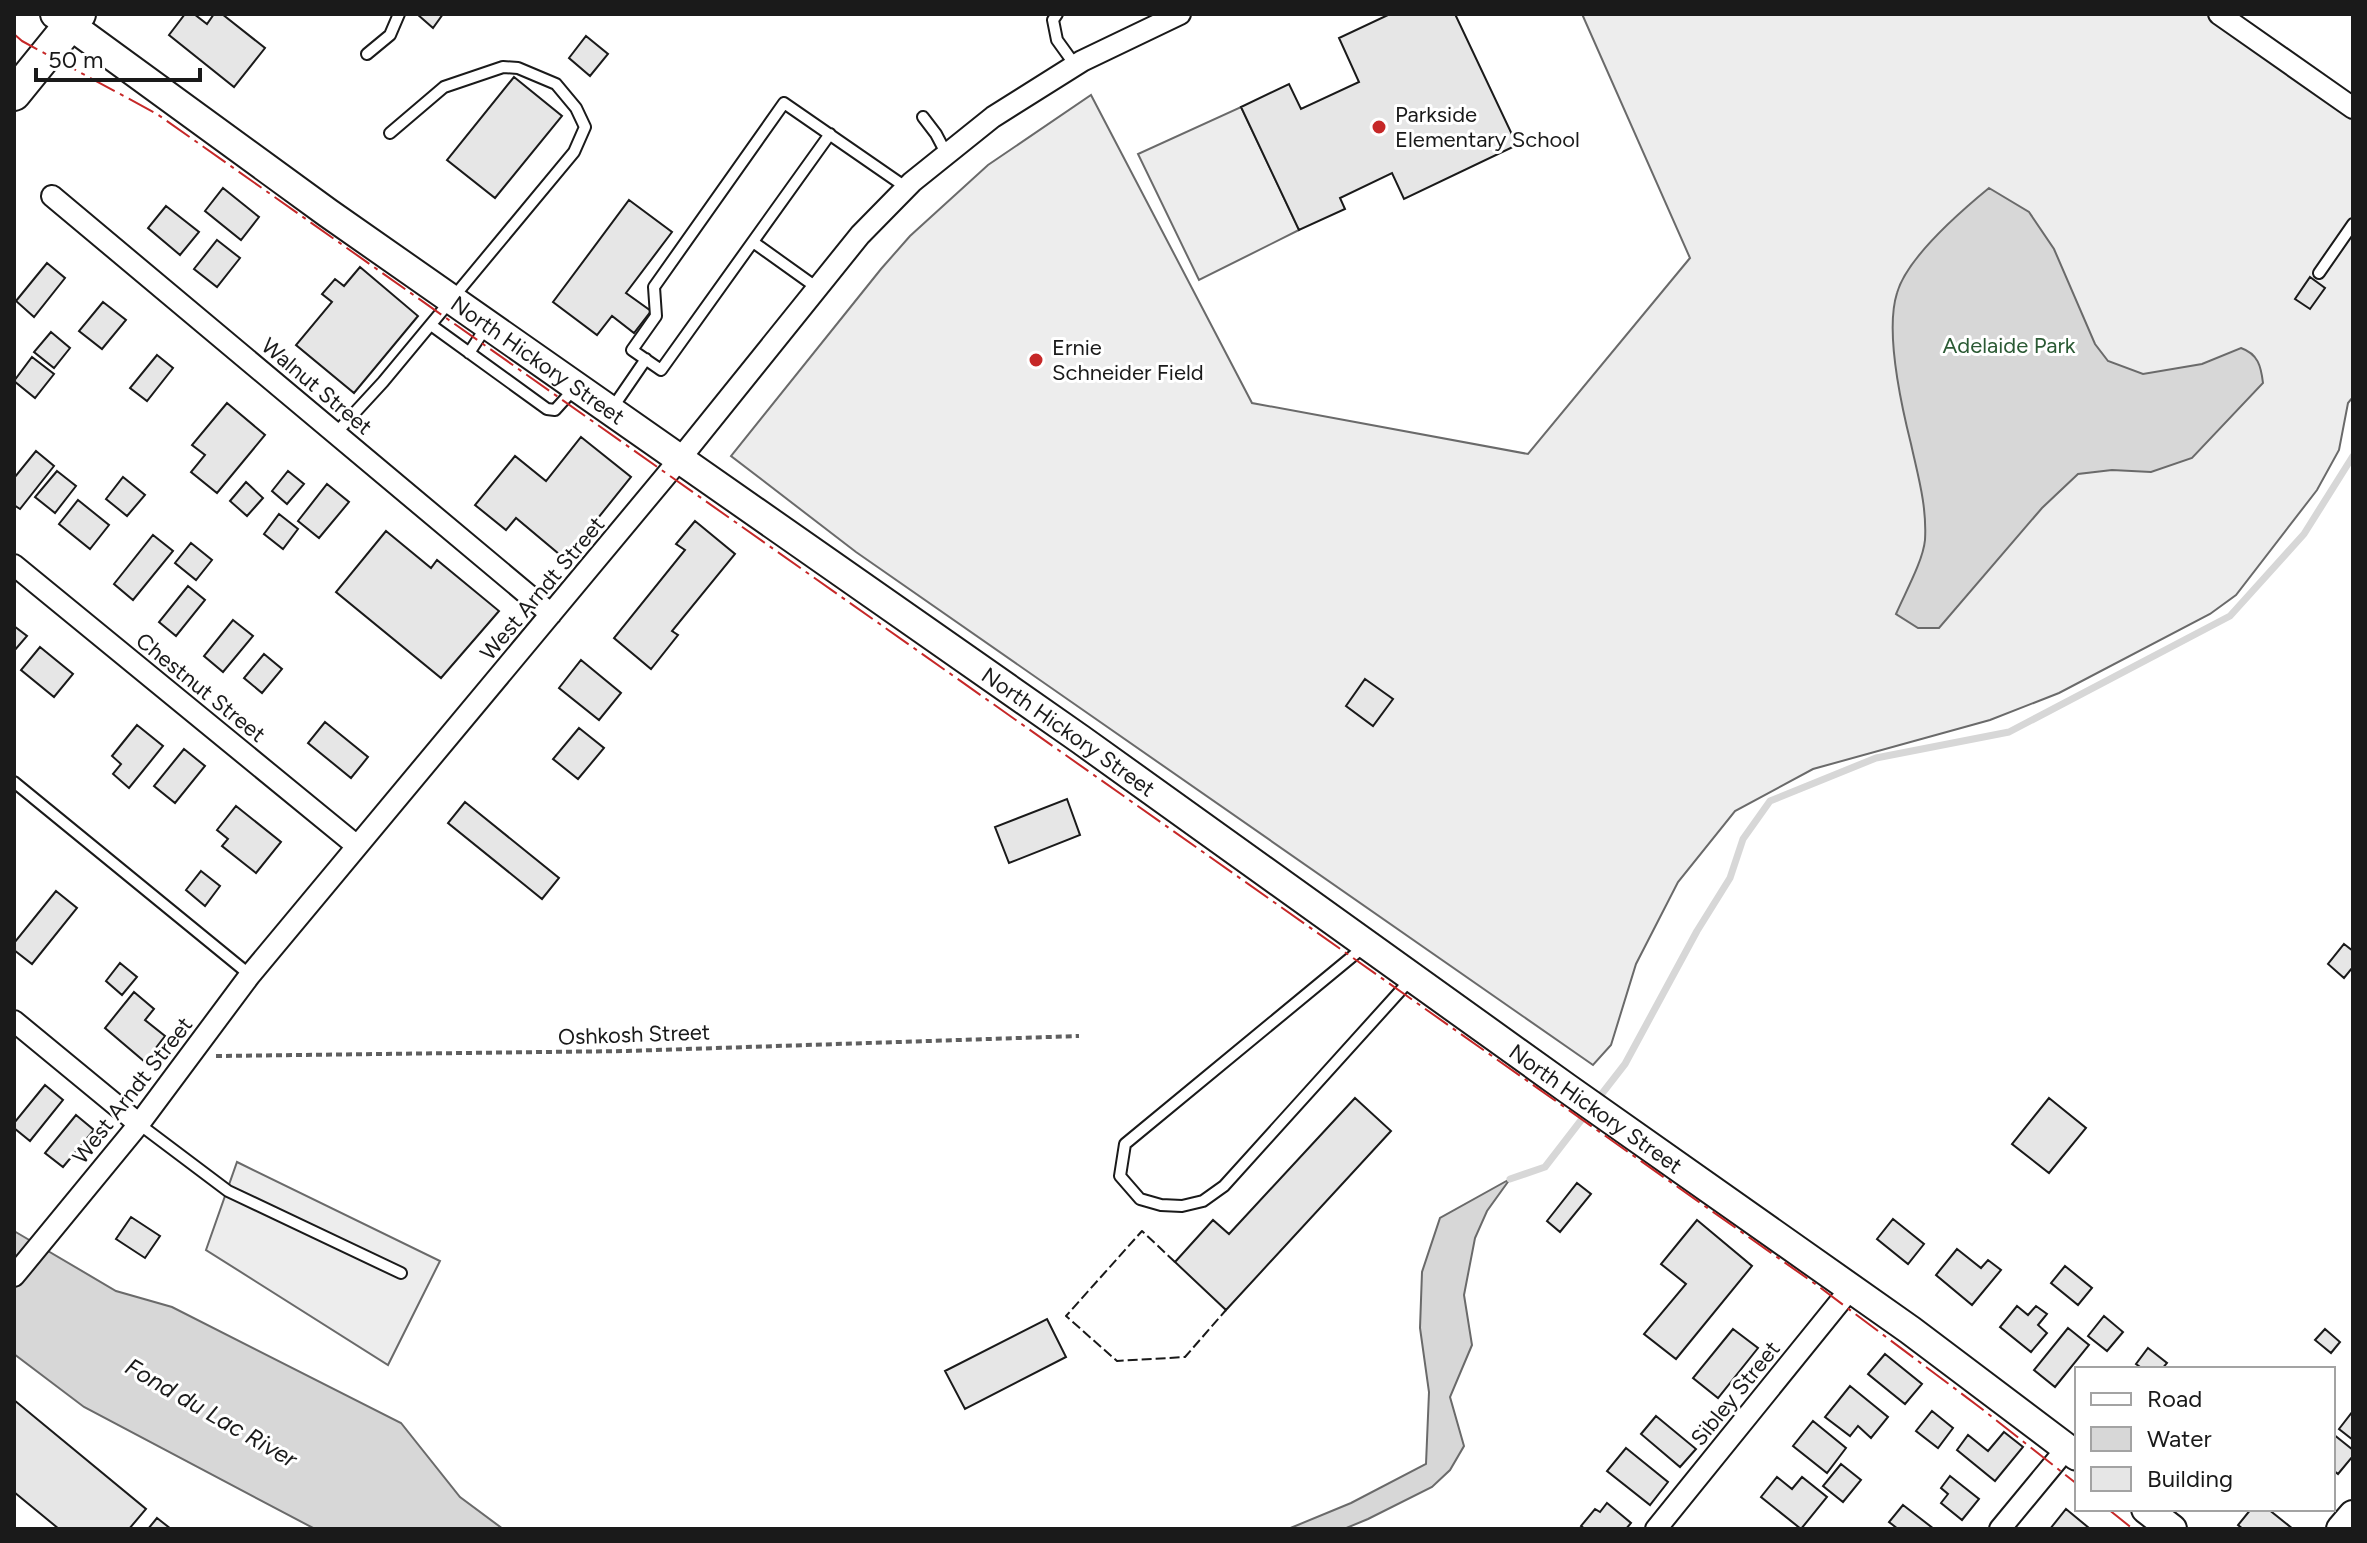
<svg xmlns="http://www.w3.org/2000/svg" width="2367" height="1543" font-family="Figtree,sans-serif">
<rect width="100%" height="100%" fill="#fff"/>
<path fill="#ededed" stroke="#6a6a6a" stroke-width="2" d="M1582,14H2219L2353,108V397L2348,403L2339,450L2317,490L2236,595L2210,614L2059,693L1990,720L1813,769L1735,811L1678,882L1636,964L1611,1045L1593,1065L856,552L731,456L881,269L910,236L988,165L1091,95L1252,403L1528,454L1690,258Z
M1241,107L1299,230L1199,280L1138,154Z
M237,1162L440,1261L388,1365L206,1250Z"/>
<path fill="#d7d7d7" stroke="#6a6a6a" stroke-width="2" d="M1989,188L2029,212L2054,249L2095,344L2108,361L2143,374L2202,364L2241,348C2258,354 2261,366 2263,383L2192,458L2151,472L2112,470L2078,474L2042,508L1939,628H1918L1896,614C1905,593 1923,561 1925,540C1927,506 1918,476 1911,444C1901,404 1885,331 1897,293C1907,258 1961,211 1989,188Z
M1510,1179L1487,1211L1475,1238L1464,1295L1472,1345L1450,1397L1464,1446L1450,1470L1432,1487L1368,1519L1344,1529H1288L1351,1503L1426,1464L1429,1392L1420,1328L1422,1272L1440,1218Z
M14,1231L116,1291L172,1307L401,1423L460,1497L503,1529H315L84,1407L14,1354Z"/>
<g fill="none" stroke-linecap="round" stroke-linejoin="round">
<path stroke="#d7d7d7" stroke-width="7" d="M1597,1100L1625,1064L1697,931L1730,878L1743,839L1770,801L1876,758L2009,732L2230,616L2304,534L2353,456
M1510,1179L1545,1167L1589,1110"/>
</g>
<path fill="#e6e6e6" stroke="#1a1a1a" stroke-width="2" d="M185,14H194L207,24L214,14H222L265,48L234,87L169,35Z
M417,14H443L433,28Z
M1390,14H1455L1517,145L1404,199L1392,173L1340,198L1345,209L1299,230L1241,107L1289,84L1301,109L1359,82L1339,38Z
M586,36L608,54L590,76L569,58Z
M514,77L562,116L495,198L447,160Z
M223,188L259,217L241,240L205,211Z
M629,200L672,232L626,293L651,311L634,333L612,316L597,335L553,302Z
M166,206L199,232L180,255L148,228Z
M217,240L240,258L217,287L194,269Z
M47,263L65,278L34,317L16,301Z
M360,267L418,316L354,393L296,345L332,302L322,294L335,279L344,286Z
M2310,277L2325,288L2310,309L2295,299Z
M103,302L126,320L102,349L79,331Z
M51,332L70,348L54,368L34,352Z
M157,355L173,368L147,401L130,388Z
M32,357L54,374L35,398L14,381Z
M227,403L265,435L217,493L191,472L205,455L192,445Z
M581,437L631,477L565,559L516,518L506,530L475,505L515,456L546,481Z
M36,451L54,466L20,509L14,505V478Z
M57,471L76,486L55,513L35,497Z
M288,471L304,484L287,504L272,491Z
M123,477L145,495L127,516L106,499Z
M246,482L263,498L247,516L230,501Z
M327,484L349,502L319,538L298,521Z
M78,500L109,525L90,549L59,524Z
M279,514L298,529L283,549L264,534Z
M695,521L735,554L672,631L678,635L651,669L614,638L685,550L676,544Z
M386,531L431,568L437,560L499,611L441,678L336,592Z
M153,535L173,551L133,600L114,584Z
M191,543L212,560L196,580L175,563Z
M188,586L205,600L176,636L159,622Z
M233,620L253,636L223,672L204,656Z
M14,626L27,636L14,651Z
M40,647L73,674L54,697L21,670Z
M264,654L282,669L262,693L244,678Z
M581,660L621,693L599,720L559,688Z
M1365,679L1393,699L1373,726L1346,706Z
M325,722L368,757L351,778L308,743Z
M137,725L163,746L129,788L113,774L121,764L112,756Z
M579,728L604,748L578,779L553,759Z
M184,749L205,766L175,803L154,786Z
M1067,799L1080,835L1009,863L995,827Z
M465,802L559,878L542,899L448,823Z
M236,806L281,842L256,873L222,846L228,839L217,830Z
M201,871L220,886L205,906L186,890Z
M56,891L77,908L32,964L14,950V943Z
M2344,944L2353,951V967L2344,978L2328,964Z
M120,963L137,977L122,995L106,981Z
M134,992L154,1009L145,1020L165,1036L145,1062L105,1028Z
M45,1085L63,1100L30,1141L14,1128V1123Z
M1355,1098L1391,1131L1226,1310L1175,1262L1213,1220L1229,1234Z
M2049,1098L2086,1128L2049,1173L2012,1144Z
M76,1115L94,1130L63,1167L45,1153Z
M1577,1183L1591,1194L1560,1232L1547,1221Z
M131,1217L160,1236L145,1258L116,1239Z
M1893,1219L1924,1244L1908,1264L1877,1239Z
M1697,1220L1752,1266L1676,1359L1644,1334L1686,1284L1661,1264Z
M1957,1249L1981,1268L1988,1260L2001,1270L1972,1305L1936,1275Z
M2065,1266L2092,1288L2078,1305L2051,1283Z
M2017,1306L2028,1315L2036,1306L2047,1314L2038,1325L2047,1333L2031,1352L2000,1327Z
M2104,1316L2123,1332L2107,1351L2088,1336Z
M1047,1319L1066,1357L965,1409L945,1371Z
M2068,1328L2089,1345L2055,1387L2034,1370Z
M1733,1329L1758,1348L1718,1398L1693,1378Z
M2325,1329L2340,1342L2331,1353L2315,1340Z
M2148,1348L2167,1363L2162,1369H2143L2136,1364Z
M1885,1354L1922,1384L1905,1404L1868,1374Z
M1850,1386L1888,1417L1871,1438L1858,1426L1850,1436L1825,1417Z
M14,1400L146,1509L129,1529H59L14,1492Z
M1932,1411L1953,1428L1938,1448L1916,1431Z
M2353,1411V1440L2339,1429Z
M1656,1416L1696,1449L1680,1467L1641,1434Z
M1813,1421L1846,1448L1827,1473L1793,1446Z
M2004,1432L2023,1447L1995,1481L1957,1450L1968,1435L1988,1451Z
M2333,1434L2353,1450V1456L2338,1474L2333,1470Z
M1626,1448L1668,1482L1650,1505L1607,1471Z
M1841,1464L1861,1480L1843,1502L1823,1486Z
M1950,1476L1979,1499L1962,1520L1941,1503L1948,1494L1941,1488Z
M1777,1477L1792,1489L1802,1477L1827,1497L1801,1529L1761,1497Z
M1607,1503L1631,1523L1626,1529H1585L1581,1526L1595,1509L1600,1512Z
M1903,1505L1934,1529H1898L1889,1522Z
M2066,1509L2089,1528V1529H2050Z
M2251,1509H2268L2293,1529H2243L2238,1525Z
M157,1518L171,1529H148Z"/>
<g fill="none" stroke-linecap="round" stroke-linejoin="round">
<defs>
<path id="lane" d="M1057,14L1053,20L1057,40L1075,65
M367,54L390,35L399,14
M923,117L936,134L946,153
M830,134L661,370L632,350L656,316L654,287L784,103L907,188
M753,242L816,287
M2319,273L2353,224
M431,325L547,409L555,410L574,389
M469,353L486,327
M611,410L646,359
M336,433L383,382L574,152L585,127L576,108L556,84L518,68L503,67L444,87L390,133
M14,782L250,975
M1365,946L1125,1144L1120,1176L1140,1199L1161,1205L1182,1206L1203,1201L1224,1186L1411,979
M139,1124L228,1191L401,1273"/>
<path id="street" d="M2219,14L2353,108
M52,196L551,614
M14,565L357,846
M14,1021L139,1124
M14,1276L139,1124L250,975L679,460L860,235L912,182L993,117L1082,61L1180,14
M1656,1529L1851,1288
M2000,1529L2067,1448"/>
<g id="secondary">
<path id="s1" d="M55,14L328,213L1080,739L1568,1089L1910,1330L2077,1456"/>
<path d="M2146,1509L2172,1529"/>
<path d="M2341,1529L2353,1515"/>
</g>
<path id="primary" d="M14,94L79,14"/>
</defs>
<use href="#lane" stroke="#1a1a1a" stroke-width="14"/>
<use href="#street" stroke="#1a1a1a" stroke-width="24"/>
<use href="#secondary" stroke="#1a1a1a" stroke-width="32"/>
<use href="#primary" stroke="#1a1a1a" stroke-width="36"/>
<path stroke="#5f5f5f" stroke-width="4" stroke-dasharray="6 4" stroke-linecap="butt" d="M216,1056L627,1051L1079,1036"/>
<use href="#lane" stroke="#fff" stroke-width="10"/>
<use href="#street" stroke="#fff" stroke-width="20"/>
<use href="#secondary" stroke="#fff" stroke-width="28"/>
<use href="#primary" stroke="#fff" stroke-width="32"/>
<path stroke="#1a1a1a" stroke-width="2" stroke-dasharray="10 4" stroke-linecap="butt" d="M1175,1262L1142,1231L1066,1316L1117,1361L1185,1357L1226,1310"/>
<path stroke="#c62828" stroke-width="2" stroke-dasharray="28 6 4 6" stroke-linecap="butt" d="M14,34L22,41L157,114L1818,1286L1982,1409L2077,1484
M2108,1509L2133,1529"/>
</g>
<g fill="#c62828" stroke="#fff" stroke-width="3">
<circle cx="1379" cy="127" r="8"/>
<circle cx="1036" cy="360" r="8"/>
</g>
<g text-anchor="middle" stroke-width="6" stroke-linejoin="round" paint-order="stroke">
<g font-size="22" fill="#1a1a1a" stroke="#fff" text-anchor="start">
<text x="1395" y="122">Parkside<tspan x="1395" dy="25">Elementary School</tspan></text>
<text x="1052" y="355">Ernie<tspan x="1052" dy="25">Schneider Field</tspan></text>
</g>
<g font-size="22" fill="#2b5a34" stroke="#fff">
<text x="2009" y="353">Adelaide Park</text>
</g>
<g font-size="22" fill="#1a1a1a" stroke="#fff">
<text dy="8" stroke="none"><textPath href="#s1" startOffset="594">North Hickory Street</textPath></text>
<text transform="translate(317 386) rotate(40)" y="8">Walnut Street</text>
<text transform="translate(542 588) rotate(-50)" y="8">West Arndt Street</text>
<text transform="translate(201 687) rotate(39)" y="8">Chestnut Street</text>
<text dy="8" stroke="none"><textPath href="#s1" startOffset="1242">North Hickory Street</textPath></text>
<text transform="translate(634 1034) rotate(-2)" y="8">Oshkosh Street</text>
<text transform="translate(132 1090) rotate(-52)" y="8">West Arndt Street</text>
<text dy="8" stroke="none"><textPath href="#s1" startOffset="1890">North Hickory Street</textPath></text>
<text transform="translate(1735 1393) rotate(-51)" y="8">Sibley Street</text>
</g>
<g font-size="24" font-style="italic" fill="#1a1a1a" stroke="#fff">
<text transform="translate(211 1413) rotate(30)" y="8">Fond du Lac River</text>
</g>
</g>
<rect width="2367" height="1543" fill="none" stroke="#1a1a1a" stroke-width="32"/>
<rect x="2075" y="1367" width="260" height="144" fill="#ffffff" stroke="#a3a3a3" stroke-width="2"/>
<rect x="2091" y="1393" width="40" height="12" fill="#ffffff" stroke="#a3a3a3" stroke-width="2"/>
<text x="2147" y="1407" font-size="24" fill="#1a1a1a">Road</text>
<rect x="2091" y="1427" width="40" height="24" fill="#d7d7d7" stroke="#a3a3a3" stroke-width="2"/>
<text x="2147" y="1447" font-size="24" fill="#1a1a1a">Water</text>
<rect x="2091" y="1467" width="40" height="24" fill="#e6e6e6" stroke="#a3a3a3" stroke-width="2"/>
<text x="2147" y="1487" font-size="24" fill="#1a1a1a">Building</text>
<path d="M36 68v12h164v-12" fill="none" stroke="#1a1a1a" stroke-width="4"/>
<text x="48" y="68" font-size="24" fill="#1a1a1a" stroke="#ffffff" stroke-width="6" paint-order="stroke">50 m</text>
</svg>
